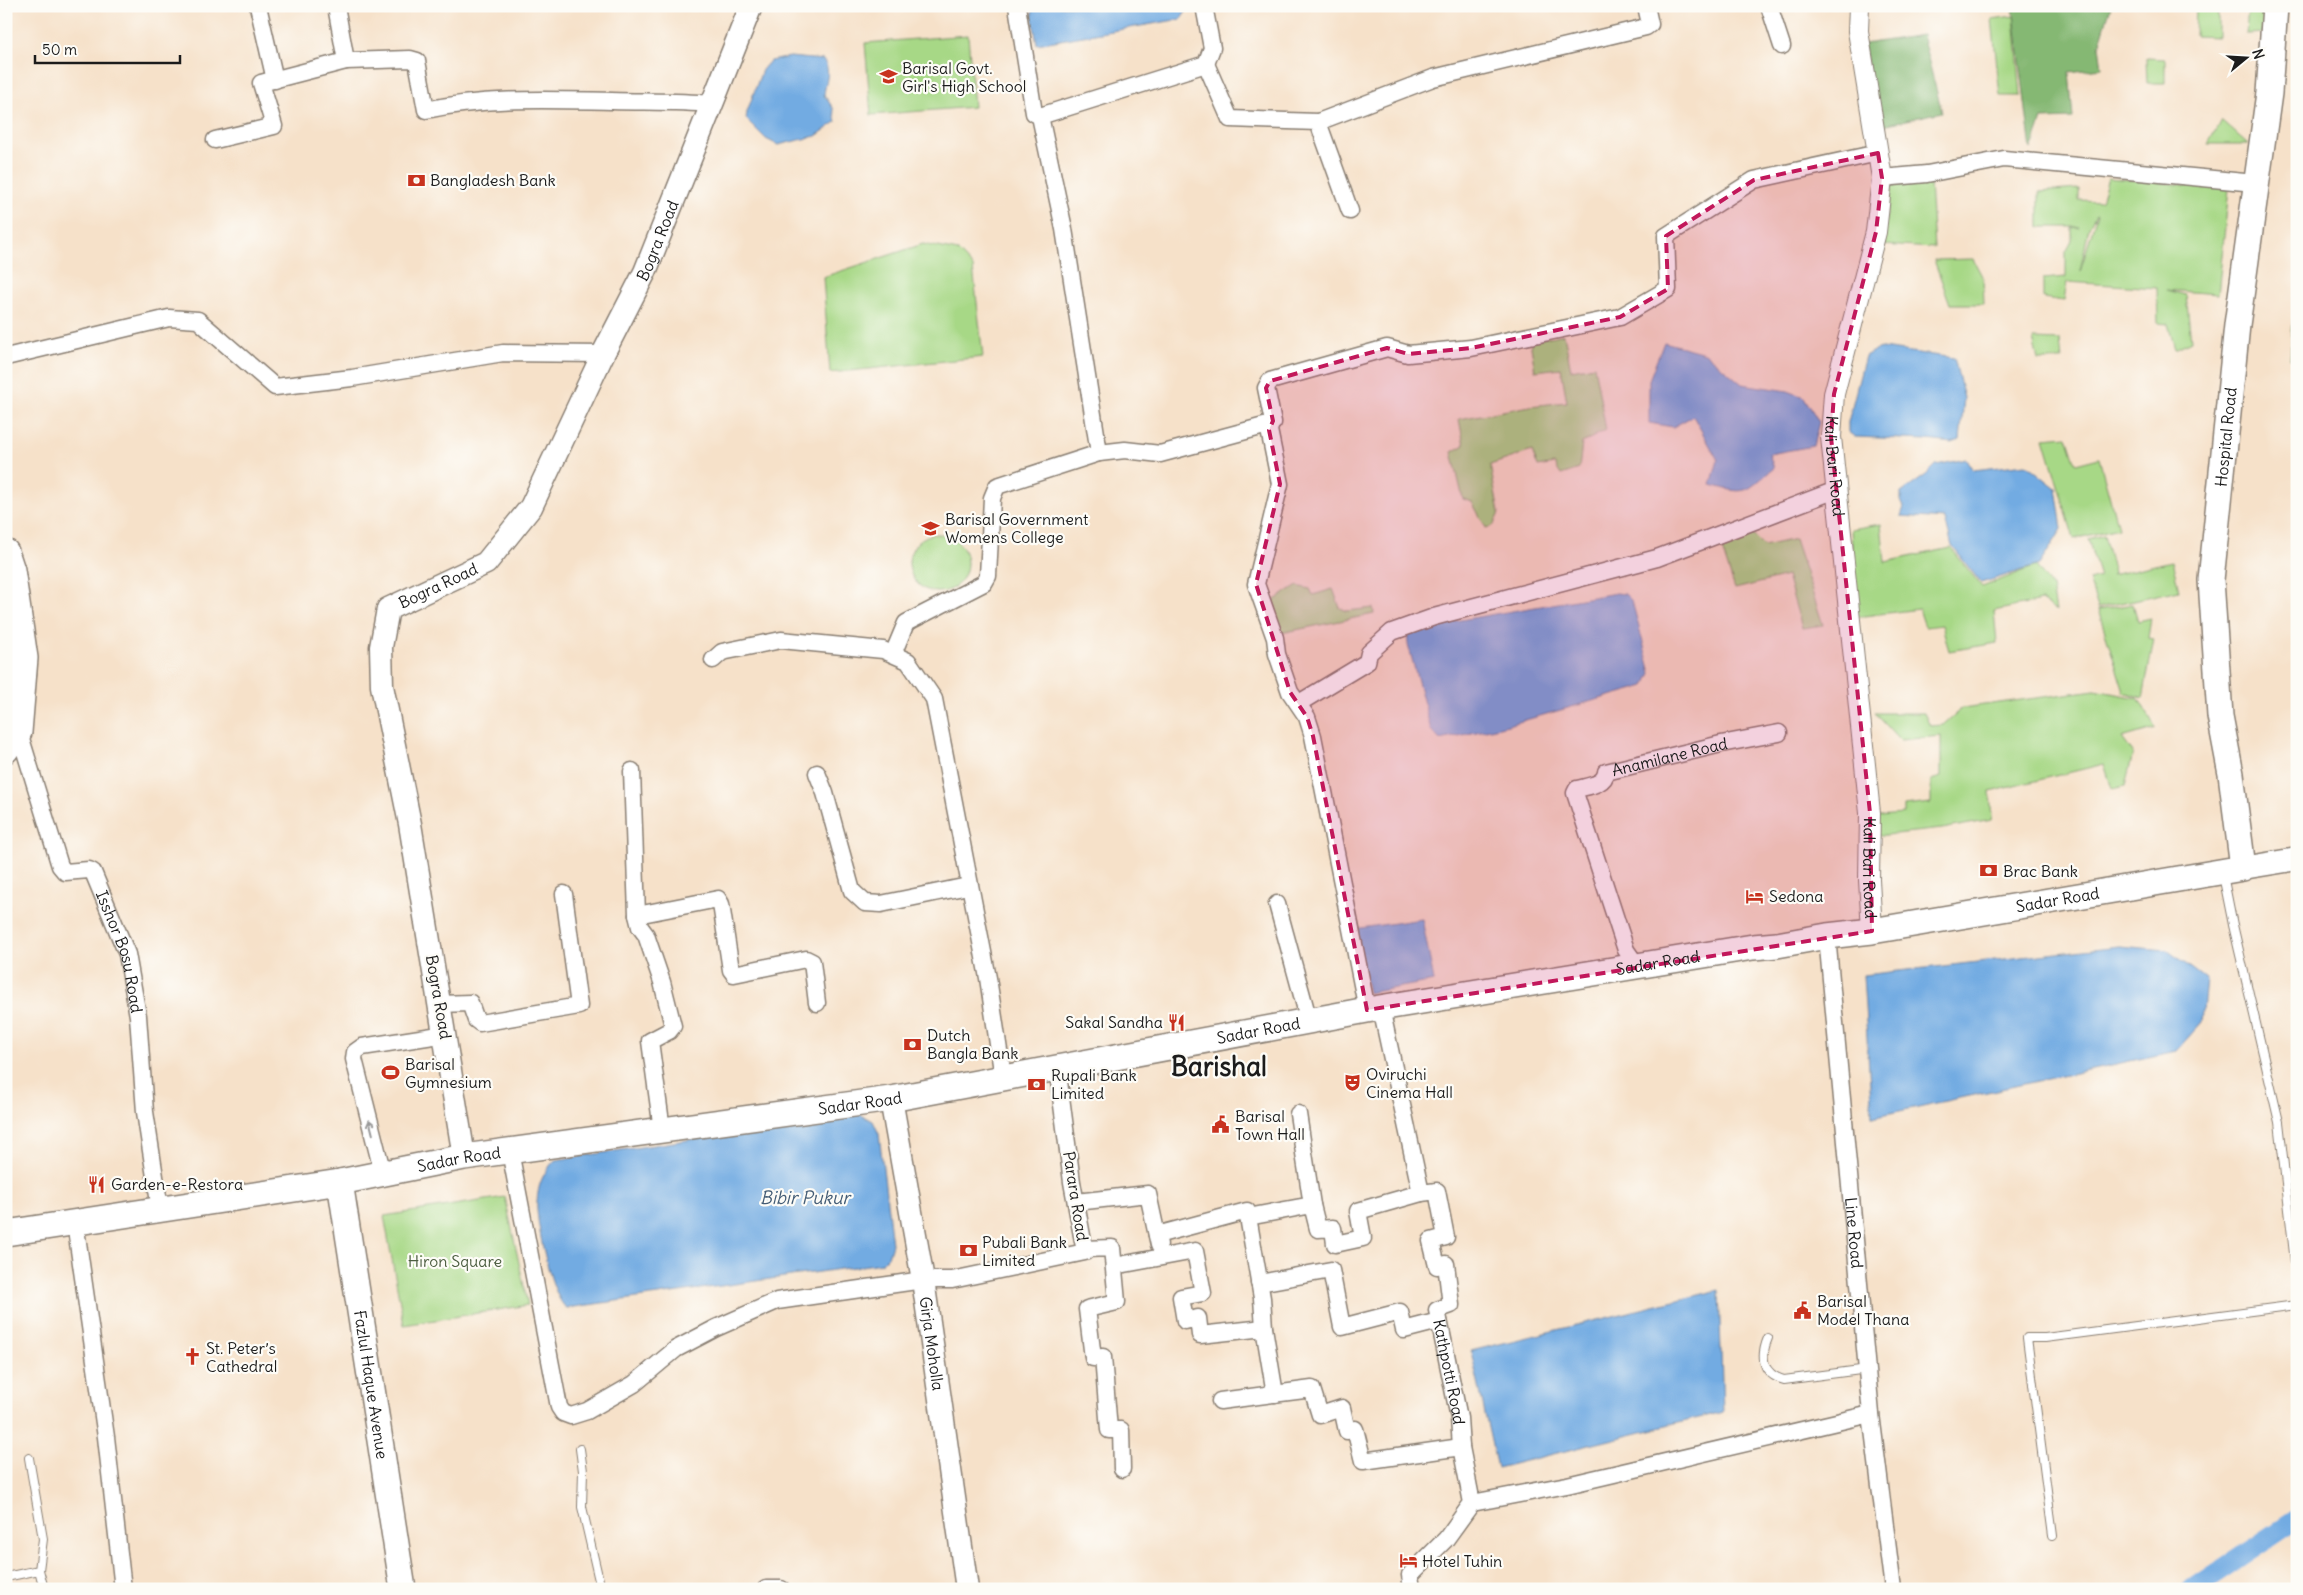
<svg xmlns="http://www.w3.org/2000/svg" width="2303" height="1595" font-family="Delius,sans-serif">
<rect width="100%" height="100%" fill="#fdfcf7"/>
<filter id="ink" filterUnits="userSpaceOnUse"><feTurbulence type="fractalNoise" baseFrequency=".02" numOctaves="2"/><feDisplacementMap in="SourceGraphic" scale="10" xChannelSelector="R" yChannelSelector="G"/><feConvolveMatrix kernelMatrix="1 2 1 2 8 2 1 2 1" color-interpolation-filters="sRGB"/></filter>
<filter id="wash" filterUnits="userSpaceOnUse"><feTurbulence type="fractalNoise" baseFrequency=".0096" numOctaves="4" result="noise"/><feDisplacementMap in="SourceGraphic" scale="20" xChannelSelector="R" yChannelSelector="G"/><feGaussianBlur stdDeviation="1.12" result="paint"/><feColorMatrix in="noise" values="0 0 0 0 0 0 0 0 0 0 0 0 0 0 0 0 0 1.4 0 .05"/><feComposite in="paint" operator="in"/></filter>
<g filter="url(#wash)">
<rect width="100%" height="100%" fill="#f6e1c9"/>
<path fill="#a7d886" stroke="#627a51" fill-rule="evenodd" d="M2193,6H2230V9L2218,8V37L2195,36L2196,7Z
M2248,6H2266L2264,33L2246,34Z
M2014,16L2021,96H2000L1992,19Z
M968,35L974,107L871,115L865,43Z
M2146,58L2165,59V83H2147Z
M2221,120L2248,144H2208Z
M2108,178L2229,189L2218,294L2166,290L2186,295L2191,341L2175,349L2168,324L2158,323L2157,288L2067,282L2064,301L2043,298V279L2066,277V252L2072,241V228L2079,227H2039V192L2079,189V200L2101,201ZM2096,214H2097L2080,272L2089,227Z
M1930,183L1934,248L1881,245L1892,186Z
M923,244L958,251L973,267L983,357L830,373L823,277Z
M1973,259L1983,278L1984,304H1950L1934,260Z
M2293,320L2297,321V359H2290Z
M1564,334L1571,370L1594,366L1606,430L1582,443L1579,469L1561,475L1554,464L1538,467L1532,451L1490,465L1499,513L1493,526L1486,528L1472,502L1463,499L1452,452L1464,445L1459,419L1530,406L1567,402L1561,368L1535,371L1530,341Z
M2033,339L2060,340L2062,360H2038Z
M2067,436L2076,464L2099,458L2118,528L2074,539L2044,438Z
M1881,524L1885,562L1951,548L1982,587L2036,566L2052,587L2056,611L2041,601L1994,611L1997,643L1949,651L1942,625L1925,627L1919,609L1856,617L1851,529Z
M1747,529L1764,546L1795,539L1823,625L1802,628L1787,576L1735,589L1718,537Z
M909 563a29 29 0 1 1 58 0a29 29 0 1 1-58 0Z
M2104,535L2114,573L2112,575L2172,561L2179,590L2098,608L2089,580L2100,577L2088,539Z
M1296,586L1310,589L1313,595L1333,589L1340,608L1347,611L1373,608L1374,614L1276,634L1267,605Z
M2133,604L2138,621L2151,618L2148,638L2154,639L2143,698L2124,692L2098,610Z
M2095,690L2138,698L2156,728L2122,738L2133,753L2125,786L2112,789L2104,764L1990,792L1992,820L1942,829L1876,836L1878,816L1904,814V806L1931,803V780L1941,777V736L1900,740L1875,713H1924L1930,726L1943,725L1962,708Z
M505,1197L528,1305L404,1325L384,1216Z"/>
<path fill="#85b873" stroke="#506a48" d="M2013,6H2111L2099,46L2102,68L2069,72L2073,118L2042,119L2031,150Z
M1922,35L1942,112L1879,126L1864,44Z"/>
<path fill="#72abe2" stroke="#47647f" d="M1033,6H1190L1181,19L1037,44L1032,15Z
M790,57L823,60C832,71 825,82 824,95L833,108L836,122L816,136L778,145L766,139L746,119L747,112L762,70L770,61Z
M1664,342L1705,353L1742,384L1788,391L1804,397L1819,422L1813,446L1769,454L1774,468C1745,492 1749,496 1711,485L1718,460L1693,416L1673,427L1649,423V380Z
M1882,348L1954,358L1964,398L1960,440L1952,443L1927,440L1855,437L1848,432V422L1865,356L1875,350Z
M1966,459L1973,470L2026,464L2056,488L2062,529L2039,565L1981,583L1952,546L1945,519L1901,516L1904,507L1901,501V493L1926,475L1936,465Z
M1616,593L1625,594L1632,601L1651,673L1645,686L1508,725L1440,740L1431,730L1408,644L1407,632L1420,627Z
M1422,919L1434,981L1368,993L1354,929Z
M2119,946L2167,950L2206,979L2202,1022L2176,1051L1872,1117L1863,975Z
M859,1114L873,1121L879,1134L892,1244L888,1257L882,1263L567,1308C552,1301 535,1219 537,1202C538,1184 543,1173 555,1160Z
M1719,1290L1723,1412L1497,1468L1471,1351Z"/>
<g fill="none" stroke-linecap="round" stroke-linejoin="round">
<path stroke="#72abe2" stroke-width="20" d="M2193,1589L2297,1519"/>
</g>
</g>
<g filter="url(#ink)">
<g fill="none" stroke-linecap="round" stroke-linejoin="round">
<defs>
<path id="service" d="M2223,875L2233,925L2279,1122L2297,1280
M1768,1338C1760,1357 1762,1374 1784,1380L1868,1369
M580,1449L583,1471L582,1507L601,1589
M29,1458L43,1539L39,1570L44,1589
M2053,1536L2027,1338H2045L2297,1305
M6,1577L39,1570
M624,1589L642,1587L644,1589"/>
<g id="minor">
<path d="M258,6L275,80"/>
<path d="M1017,6L1034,113L1040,116L1206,64L1212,48L1204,6"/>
<path d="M1769,6L1782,46"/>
<path d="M346,61L410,59L417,61L426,110C486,97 550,100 612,101C645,102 678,101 711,104"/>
<path d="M1206,64L1230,119L1318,122L1350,211"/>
<path d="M1040,116L1064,229L1099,453"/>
<path d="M1318,122L1433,78L1646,27L1650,24L1646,6"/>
<path d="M215,140L274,126L261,83L346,61L336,6"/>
<path d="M1882,178L1927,174L2004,159L2255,183"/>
<path d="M6,357L169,318L198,320L275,387L352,378L503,353L603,354"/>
<path d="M1271,424L1269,430L1280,484L1256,584L1275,638L1277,654L1290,692L1307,717L1313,736L1367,1010"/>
<path d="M893,654L906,623L984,583L988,576L992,498L997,486L1099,453L1125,450L1160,454L1268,425L1273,422L1266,388L1270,381L1387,348L1408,354L1471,348L1620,317L1668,289L1666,236L1754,180L1878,153"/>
<path d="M713,660L722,652L781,640L883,650L908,661L934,699L988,978L1003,1077"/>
<path d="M1299,703L1367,662L1369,653L1392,632L1434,617L1657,558L1836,490"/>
<path id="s1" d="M19,732L60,866L65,872L89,870L93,872L127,954L138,1016L145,1112L160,1209"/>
<path d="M632,771L637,915L640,927L646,935L662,982L673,1026L669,1031L650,1041L662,1130"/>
<path d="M817,773L825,793L852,891L865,903L881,904L968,886"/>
<path d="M1277,904L1309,1021"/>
<path d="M637,915L718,899L721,904L731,970L734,974L806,959L812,962L817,1003"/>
<path id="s2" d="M1827,936L1871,1414L1893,1589"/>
<path id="s3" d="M1638,967L1626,950L1575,793L1577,789C1588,786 1605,785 1606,772L1721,744L1779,733"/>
<path d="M440,1004L470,1003L476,1020L480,1023L579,1006L564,894"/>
<path id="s4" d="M1381,1008L1421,1193L1437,1191L1446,1237L1431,1241L1437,1266L1446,1264L1451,1305L1437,1310L1459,1418L1461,1447L1472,1503L1446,1539L1410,1575L1412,1589"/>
<path d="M510,1151L559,1407L563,1413L571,1416L587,1411L634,1384L676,1349L716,1328L777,1301L923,1280H952L1085,1252L1072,1182L1057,1066"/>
<path d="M383,1174L354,1059L355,1052L362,1047L446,1034"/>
<path d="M1076,1202L1148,1194L1159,1245"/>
<path d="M1312,1205L1318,1229L1333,1228L1335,1244L1363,1238L1358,1211L1421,1193"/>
<path d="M1248,1217L1312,1205L1298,1114"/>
<path d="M75,1222L106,1437L123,1589"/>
<path d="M1157,1235L1247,1211L1262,1298L1264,1328"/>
<path d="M1084,1249L1112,1248L1117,1302L1087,1309L1093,1358L1103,1357L1109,1430H1121L1122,1469"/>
<path d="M1114,1266L1195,1251L1203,1293L1181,1297L1185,1321L1198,1318L1200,1335L1264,1328L1275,1394"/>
<path d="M1259,1283L1331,1270L1342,1327L1400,1312L1404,1330L1439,1321"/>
<path d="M1220,1401L1312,1389L1320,1415L1342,1408L1347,1431L1355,1429L1363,1461L1461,1447"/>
<path d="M1472,1503L1567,1485L1871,1414"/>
<path d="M766,1589H781"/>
</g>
<g id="tertiary">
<path id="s5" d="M1859,6L1858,31L1882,178L1876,232L1834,394L1831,437L1870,813L1869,880L1872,931"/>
</g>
<g id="secondary">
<path d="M2243,868L2297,859"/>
<path id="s6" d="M891,1099L923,1280L967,1589"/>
<path id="s7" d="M464,1157L410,824L382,686L381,647L388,609L486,563L531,507L603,354L645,272L751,6"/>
</g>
<g id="primary">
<path d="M6,552L12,570L25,658L19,732L6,750"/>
<path id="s8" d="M340,1182L403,1589"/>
<path id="s9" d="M6,1233L340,1182L464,1157L891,1099L1367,1010L1753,947L1777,945L1827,936L1872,931L2243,868L2231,774L2220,716L2211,580L2237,325L2269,93L2275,6"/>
</g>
</defs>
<use href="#service" stroke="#897e72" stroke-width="10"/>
<use href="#minor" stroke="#897e72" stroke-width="19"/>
<use href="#tertiary" stroke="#897e72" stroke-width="22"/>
<use href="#secondary" stroke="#897e72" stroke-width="25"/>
<use href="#primary" stroke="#897e72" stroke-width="28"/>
<use href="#service" stroke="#fff" stroke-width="8"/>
<use href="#minor" stroke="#fff" stroke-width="16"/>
<use href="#tertiary" stroke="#fff" stroke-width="20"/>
<use href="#secondary" stroke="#fff" stroke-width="22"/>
<use href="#primary" stroke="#fff" stroke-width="25"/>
</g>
<defs><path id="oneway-shaft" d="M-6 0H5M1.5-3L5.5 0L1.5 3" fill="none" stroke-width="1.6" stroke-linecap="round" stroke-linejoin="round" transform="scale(1.25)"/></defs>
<use stroke="#999" href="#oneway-shaft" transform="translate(371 1127) rotate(-104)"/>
</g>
<path fill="#c2185b" fill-opacity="0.2" stroke="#c2185b" stroke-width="4" stroke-dasharray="10 6" stroke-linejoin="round" d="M1878,153L1882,178L1876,232L1834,394L1831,437L1870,813L1872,931L1367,1010L1313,736L1307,717L1290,692L1256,584L1280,484L1269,430L1273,421L1266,388L1270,381L1387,348L1408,354L1471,348L1620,317L1668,289L1666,236L1754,180Z"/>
<defs>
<symbol id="school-bare" viewBox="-9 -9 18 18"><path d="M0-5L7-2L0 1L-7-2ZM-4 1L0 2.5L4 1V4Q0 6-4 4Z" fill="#c8321e" stroke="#fdfcf7" stroke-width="2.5" paint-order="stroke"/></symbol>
<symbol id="bank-bare" viewBox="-9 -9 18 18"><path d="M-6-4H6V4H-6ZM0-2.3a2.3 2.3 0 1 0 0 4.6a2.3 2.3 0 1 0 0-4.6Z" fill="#c8321e" stroke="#fdfcf7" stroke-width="2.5" paint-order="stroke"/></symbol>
<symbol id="hotel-bare" viewBox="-9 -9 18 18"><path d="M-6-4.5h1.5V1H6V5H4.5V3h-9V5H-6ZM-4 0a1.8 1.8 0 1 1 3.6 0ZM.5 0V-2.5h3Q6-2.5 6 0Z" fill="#c8321e" stroke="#fdfcf7" stroke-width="2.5" paint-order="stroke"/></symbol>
<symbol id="restaurant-bare" viewBox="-9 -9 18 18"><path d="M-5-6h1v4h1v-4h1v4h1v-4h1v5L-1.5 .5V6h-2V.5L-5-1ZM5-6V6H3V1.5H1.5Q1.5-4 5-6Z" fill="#c8321e" stroke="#fdfcf7" stroke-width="2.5" paint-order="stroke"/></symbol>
<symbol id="stadium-bare" viewBox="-9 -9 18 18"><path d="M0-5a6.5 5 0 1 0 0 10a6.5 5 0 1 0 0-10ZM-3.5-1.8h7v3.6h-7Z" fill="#c8321e" stroke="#fdfcf7" stroke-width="2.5" paint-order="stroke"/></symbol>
<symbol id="theatre-bare" viewBox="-9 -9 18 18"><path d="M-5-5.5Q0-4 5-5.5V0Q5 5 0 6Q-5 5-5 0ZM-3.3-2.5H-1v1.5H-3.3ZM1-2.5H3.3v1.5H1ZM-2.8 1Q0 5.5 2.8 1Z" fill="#c8321e" stroke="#fdfcf7" stroke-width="2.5" paint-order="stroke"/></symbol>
<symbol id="civic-bare" viewBox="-9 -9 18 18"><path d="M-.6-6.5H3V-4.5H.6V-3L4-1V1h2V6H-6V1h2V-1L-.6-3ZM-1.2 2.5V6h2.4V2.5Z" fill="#c8321e" stroke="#fdfcf7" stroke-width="2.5" paint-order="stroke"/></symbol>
<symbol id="church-bare" viewBox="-9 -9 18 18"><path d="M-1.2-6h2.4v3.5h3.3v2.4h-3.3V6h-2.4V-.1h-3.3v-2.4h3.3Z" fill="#c8321e" stroke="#fdfcf7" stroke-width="2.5" paint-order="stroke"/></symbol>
</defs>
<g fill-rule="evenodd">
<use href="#school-bare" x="876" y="64" width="25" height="25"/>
<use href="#bank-bare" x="404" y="168" width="25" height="25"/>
<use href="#school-bare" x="918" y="516" width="25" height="25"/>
<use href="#bank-bare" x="1976" y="858" width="25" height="25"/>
<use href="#hotel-bare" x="1742" y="884" width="25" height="25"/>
<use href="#restaurant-bare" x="1164" y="1010" width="25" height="25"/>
<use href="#bank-bare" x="900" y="1032" width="25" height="25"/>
<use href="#stadium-bare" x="378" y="1060" width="25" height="25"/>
<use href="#theatre-bare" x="1340" y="1070" width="25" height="25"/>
<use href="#bank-bare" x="1024" y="1072" width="25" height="25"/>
<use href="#civic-bare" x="1208" y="1112" width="25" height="25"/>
<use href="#restaurant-bare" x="84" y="1172" width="25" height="25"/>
<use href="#bank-bare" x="956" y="1238" width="25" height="25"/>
<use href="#civic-bare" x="1790" y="1298" width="25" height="25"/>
<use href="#church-bare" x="180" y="1344" width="25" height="25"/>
<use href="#hotel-bare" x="1396" y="1548" width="25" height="25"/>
</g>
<g text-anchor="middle" stroke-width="4.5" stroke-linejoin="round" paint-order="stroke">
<g font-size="16" fill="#1c1c1c" stroke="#fdfcf7" text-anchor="start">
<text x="902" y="74">Barisal Govt.<tspan x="902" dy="18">Girl's High School</tspan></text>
<text x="430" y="186">Bangladesh Bank</text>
<text x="945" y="525">Barisal Government<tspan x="945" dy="18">Womens College</tspan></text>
<text x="2003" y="877">Brac Bank</text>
<text x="1769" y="902">Sedona</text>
<text x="1163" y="1028" text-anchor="end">Sakal Sandha</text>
<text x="927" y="1041">Dutch<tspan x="927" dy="18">Bangla Bank</tspan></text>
<text x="405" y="1070">Barisal<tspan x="405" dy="18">Gymnesium</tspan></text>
<text x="1366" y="1080">Oviruchi<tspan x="1366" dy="18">Cinema Hall</tspan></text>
<text x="1051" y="1081">Rupali Bank<tspan x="1051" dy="18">Limited</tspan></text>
<text x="1235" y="1122">Barisal<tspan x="1235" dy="18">Town Hall</tspan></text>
<text x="111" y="1190">Garden-e-Restora</text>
<text x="982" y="1248">Pubali Bank<tspan x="982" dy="18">Limited</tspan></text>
<text x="1817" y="1307">Barisal<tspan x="1817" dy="18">Model Thana</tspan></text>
<text x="206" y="1354">St. Peter’s<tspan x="206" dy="18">Cathedral</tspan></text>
<text x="1422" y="1567">Hotel Tuhin</text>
</g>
<g font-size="16" fill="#1c1c1c" stroke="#fdfcf7">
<text dy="6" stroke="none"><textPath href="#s7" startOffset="1031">Bogra Road</textPath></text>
<text dy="6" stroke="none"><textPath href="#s9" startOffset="2701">Hospital Road</textPath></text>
<text dy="6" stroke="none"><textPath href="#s5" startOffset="468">Kali Bari Road</textPath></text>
<text dy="6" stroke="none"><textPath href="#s7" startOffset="611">Bogra Road</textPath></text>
<text dy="6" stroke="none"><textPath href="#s3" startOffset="292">Anamilane Road</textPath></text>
<text dy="6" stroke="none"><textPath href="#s5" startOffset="872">Kali Bari Road</textPath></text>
<text dy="6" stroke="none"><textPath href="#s9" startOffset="2079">Sadar Road</textPath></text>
<text dy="6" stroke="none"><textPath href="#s1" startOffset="261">Isshor Bosu Road</textPath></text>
<text dy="6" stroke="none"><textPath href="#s9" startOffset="1674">Sadar Road</textPath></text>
<text transform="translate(439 997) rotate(80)" y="6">Bogra Road</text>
<text dy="6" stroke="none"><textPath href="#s9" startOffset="1269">Sadar Road</textPath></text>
<text dy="6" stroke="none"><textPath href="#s9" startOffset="864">Sadar Road</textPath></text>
<text dy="6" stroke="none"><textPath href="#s9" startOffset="459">Sadar Road</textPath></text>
<text transform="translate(1076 1196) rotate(81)" y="6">Parara Road</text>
<text dy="6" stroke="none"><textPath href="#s2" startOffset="298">Line Road</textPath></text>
<text dy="6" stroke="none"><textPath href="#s6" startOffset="248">Girja Moholla</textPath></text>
<text dy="6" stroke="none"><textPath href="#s4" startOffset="422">Kathpotti Road</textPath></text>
<text dy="6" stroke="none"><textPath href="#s8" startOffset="205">Fazlul Haque Avenue</textPath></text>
</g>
<g font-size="16" fill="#4d5e41" stroke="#fdfcf7">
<text x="455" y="1267">Hiron Square</text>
</g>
<g font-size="18" font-style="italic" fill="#435c75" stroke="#fdfcf7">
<text x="805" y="1204">Bibir Pukur</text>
</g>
<g font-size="26" font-weight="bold" fill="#1c1c1c" stroke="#fdfcf7">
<text x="1219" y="1076">Barishal</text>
</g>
</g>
<rect width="2303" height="1595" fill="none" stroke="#fdfcf7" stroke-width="25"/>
<g transform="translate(2246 58) rotate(72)" stroke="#fdfcf7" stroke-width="4" paint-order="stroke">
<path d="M0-4L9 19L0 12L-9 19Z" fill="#1c1c1c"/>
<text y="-8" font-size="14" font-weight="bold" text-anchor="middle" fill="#1c1c1c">N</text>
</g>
<path d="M35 55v8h145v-8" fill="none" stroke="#1c1c1c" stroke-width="2.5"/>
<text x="42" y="55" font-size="15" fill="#1c1c1c" stroke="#fdfcf7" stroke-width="4" paint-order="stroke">50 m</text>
</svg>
